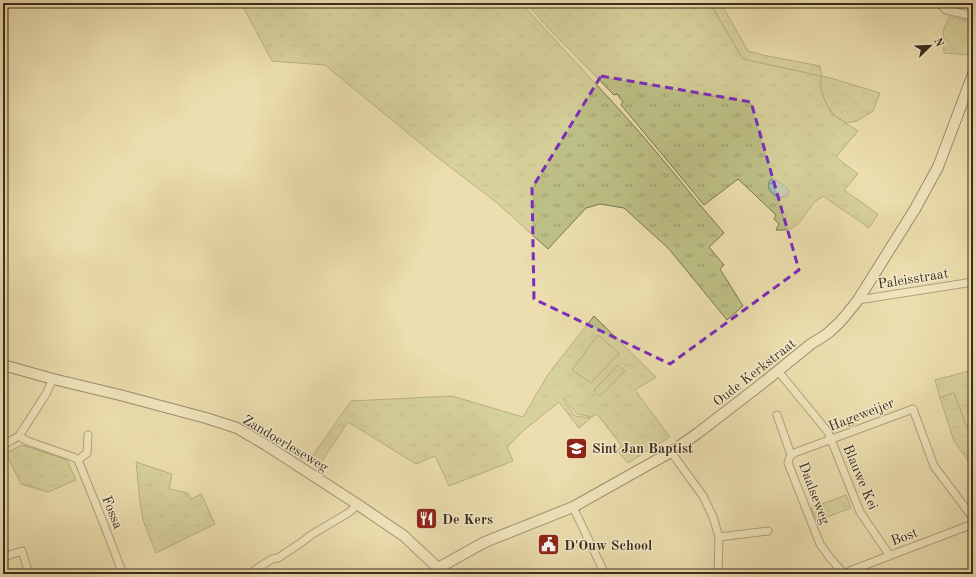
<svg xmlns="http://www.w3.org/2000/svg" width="976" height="577" font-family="'Old Standard TT',serif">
<defs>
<pattern id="grass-tufts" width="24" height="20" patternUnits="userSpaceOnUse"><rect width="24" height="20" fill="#bdc086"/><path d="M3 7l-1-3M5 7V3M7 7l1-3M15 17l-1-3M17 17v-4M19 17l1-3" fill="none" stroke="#9b9c6d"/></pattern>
<pattern id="forest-crowns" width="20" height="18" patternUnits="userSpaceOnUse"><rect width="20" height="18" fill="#bdc086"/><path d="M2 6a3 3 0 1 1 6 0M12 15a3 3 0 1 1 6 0" fill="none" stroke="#9b9c6d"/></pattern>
<pattern id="water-waves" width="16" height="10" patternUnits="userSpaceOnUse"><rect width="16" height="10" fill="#9bbbb3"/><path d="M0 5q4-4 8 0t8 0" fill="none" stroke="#809891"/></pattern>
</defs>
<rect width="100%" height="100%" fill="#ecdeae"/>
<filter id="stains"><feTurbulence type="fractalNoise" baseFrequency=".005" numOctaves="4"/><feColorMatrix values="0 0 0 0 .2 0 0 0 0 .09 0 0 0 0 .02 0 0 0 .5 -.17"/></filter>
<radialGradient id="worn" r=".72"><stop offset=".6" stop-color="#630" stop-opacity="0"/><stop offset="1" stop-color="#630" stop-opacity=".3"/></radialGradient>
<path fill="url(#grass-tufts)" stroke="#7c7751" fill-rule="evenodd" d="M241,3H521C553,38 586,73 618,108C655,148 688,192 724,233L709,247L724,265L720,269L743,306L727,320L669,249L624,208L600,204L586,208L548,249L496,202L437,157L325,65L272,61Z
M526,3H686L690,8L703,3H710L743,59L822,76L821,90L826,103L832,114L858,131L836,157L858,174L844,190L878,214L869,228L823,196C819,199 815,201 813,204C800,219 799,232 776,230L779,224L774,219L776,215L738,179L704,205L671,165L621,105L623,102L617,94L614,95L553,33ZM775,180L787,188L779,198L769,189Z
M594,316L656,377L635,390L670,437L628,463L617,450L622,446L597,414L592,417L577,414L564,398L563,399L575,416L591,418L579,428L559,402L523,431L508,446V449L513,461L449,486L435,456L416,464L348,422L320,464L311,458L351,401L452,396L523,417L549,373Z
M973,370V444L954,393L940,398L935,380Z
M22,445L67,460L76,480L48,492L21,484L6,453Z
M136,462L172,474L169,489L188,493L191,499L201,494L215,524L156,553L143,520L140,501Z
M846,495L851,508L817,521L811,508Z"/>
<path fill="url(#forest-crowns)" stroke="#7c7751" d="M710,3H721L748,51L763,55L820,66L822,76L834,79L880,93L873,111L857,121L846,123L833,114L826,103L821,90V76L743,59Z
M949,17L973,21V47L970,55L944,53L943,31Z
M954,393L973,444V468L954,441L940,398Z"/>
<path fill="#bdc086" stroke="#7c7751" d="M598,335L619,353L591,383L572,370Z
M618,365L625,371L600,396L594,390Z"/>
<path fill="url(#water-waves)" stroke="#758377" d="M771,179C778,180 785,185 789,191L787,196C777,202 762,188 771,179Z"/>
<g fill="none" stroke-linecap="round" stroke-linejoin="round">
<defs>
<path id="street" d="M939,3L946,10L973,16
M858,300L973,282
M778,371L828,432L860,512L890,556
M777,415L791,455L789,459L788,463L820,544L830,558L839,568L845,574
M19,436L27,441L73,457L78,460L103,522L123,574
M3,445L19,436L46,394L53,379
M671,452L703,496L713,517L719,537L718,574
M791,455L794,453L913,409L934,466L973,518
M78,460L87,453L88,435
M573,507L605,574
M719,537L768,531
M3,557L22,551L29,574
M251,574L256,569L272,559L278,558L302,542L311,535L348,513L353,509L357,504
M845,574L852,570L973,524"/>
<path id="secondary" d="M3,365L53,379L120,395L206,418L237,428L266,445L357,504L404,536L438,568
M436,574L438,568L485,542L573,507L671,452L698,433L759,386L811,344L827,334L839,323L846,315L858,300L915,209L938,167L973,74"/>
</defs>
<use href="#street" stroke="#675a40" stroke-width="9"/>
<use href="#secondary" stroke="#3b2e1c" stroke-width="12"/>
<use href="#street" stroke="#f3eaca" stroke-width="7"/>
<use href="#secondary" stroke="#f3eaca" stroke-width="10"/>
</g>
<path d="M0 0H976V577H0ZM601,76L751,102L799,270L670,364L534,299L532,188Z" fill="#ecdeae" fill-opacity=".55" fill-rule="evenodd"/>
<path fill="none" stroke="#7b2cbf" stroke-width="3" stroke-dasharray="8 5" stroke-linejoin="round" d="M601,76L751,102L799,270L670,364L534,299L532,188Z"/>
<defs>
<symbol id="school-square" viewBox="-11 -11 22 22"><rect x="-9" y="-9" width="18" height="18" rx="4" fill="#8f2418" stroke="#f3eaca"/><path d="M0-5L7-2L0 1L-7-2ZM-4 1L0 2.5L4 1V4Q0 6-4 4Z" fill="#fff"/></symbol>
<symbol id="restaurant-square" viewBox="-11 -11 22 22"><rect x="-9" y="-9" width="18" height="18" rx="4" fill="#8f2418" stroke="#f3eaca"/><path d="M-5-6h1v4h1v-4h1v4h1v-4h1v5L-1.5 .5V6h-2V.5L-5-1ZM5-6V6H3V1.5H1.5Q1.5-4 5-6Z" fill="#fff"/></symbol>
<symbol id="civic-square" viewBox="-11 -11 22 22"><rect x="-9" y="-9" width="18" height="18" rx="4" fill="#8f2418" stroke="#f3eaca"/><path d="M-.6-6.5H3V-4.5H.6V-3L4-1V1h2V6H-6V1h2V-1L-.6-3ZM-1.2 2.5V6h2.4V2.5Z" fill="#fff"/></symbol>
</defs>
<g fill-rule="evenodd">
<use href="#school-square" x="564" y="436" width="25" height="25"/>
<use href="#restaurant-square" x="414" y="506" width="25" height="25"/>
<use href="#civic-square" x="536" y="532" width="25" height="25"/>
</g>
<g text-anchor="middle" stroke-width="3" stroke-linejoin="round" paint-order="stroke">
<g font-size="14" fill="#3b2e1c" stroke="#f3eaca">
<text transform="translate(913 278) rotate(-9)" y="5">Paleisstraat</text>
<text transform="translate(754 372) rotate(-38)" y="5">Oude Kerkstraat</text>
<text transform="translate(861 414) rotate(-21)" y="5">Hageweijer</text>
<text transform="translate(286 443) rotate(31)" y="5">Zandoerleseweg</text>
<text transform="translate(861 477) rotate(67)" y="5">Blauwe Kei</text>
<text transform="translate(815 493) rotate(69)" y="5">Daalseweg</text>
<text transform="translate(113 512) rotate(68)" y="5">Fossa</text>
<text transform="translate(904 536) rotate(-21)" y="5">Bost</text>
</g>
<g font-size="14" font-weight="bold" fill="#3b2e1c" stroke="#f3eaca" text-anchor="start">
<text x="592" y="453">Sint Jan Baptist</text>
<text x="442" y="524">De Kers</text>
<text x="564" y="550">D'Ouw School</text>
</g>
</g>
<rect width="976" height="577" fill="none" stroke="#ecdeae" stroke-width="16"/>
<rect x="4" y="4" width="968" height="569" fill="none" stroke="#3b2e1c" stroke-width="2"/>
<rect x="8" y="8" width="960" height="561" fill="none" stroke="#3b2e1c"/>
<g transform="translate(930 46) rotate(67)" stroke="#f3eaca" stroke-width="3" paint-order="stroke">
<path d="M0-3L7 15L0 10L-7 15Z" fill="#3b2e1c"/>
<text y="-6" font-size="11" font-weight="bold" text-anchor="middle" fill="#3b2e1c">N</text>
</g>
<rect width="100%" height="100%" filter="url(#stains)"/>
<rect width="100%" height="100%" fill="url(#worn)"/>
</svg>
